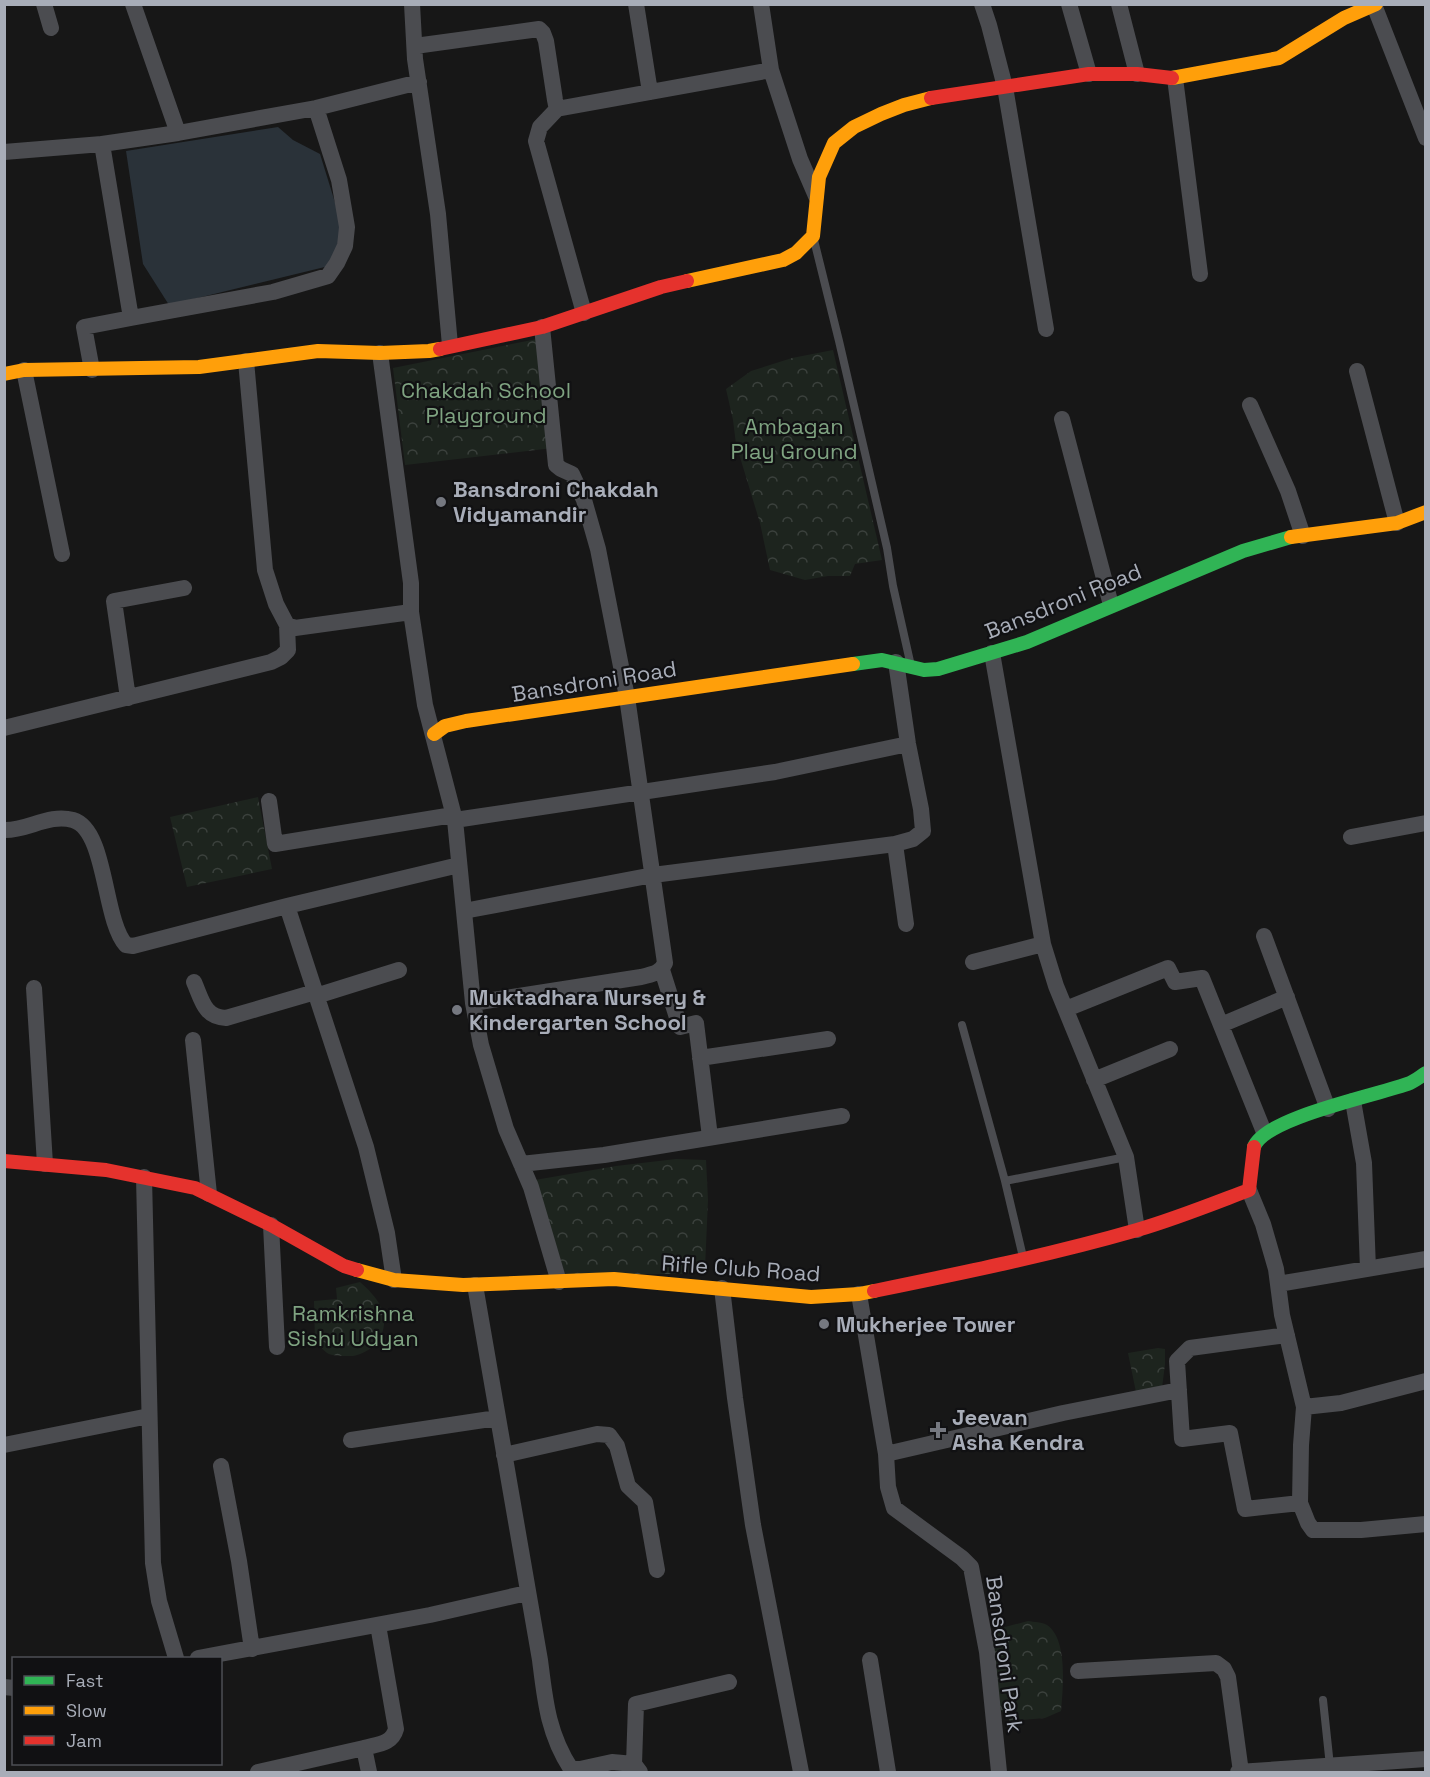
<svg xmlns="http://www.w3.org/2000/svg" width="1430" height="1777" font-family="'Space Grotesk',sans-serif">
<defs>
<pattern id="forest-crowns" width="20" height="18" patternUnits="userSpaceOnUse" patternTransform="scale(1.5)"><rect width="20" height="18" fill="#1d241e"/><path d="M2 6a3 3 0 1 1 6 0M12 15a3 3 0 1 1 6 0" fill="none" stroke="#3b413d"/></pattern>
</defs>
<rect width="100%" height="100%" fill="#171717"/>
<path fill="url(#forest-crowns)" d="M542,338L553,448L405,465L393,368Z
M833,350L882,560L855,564L850,576H828L805,580L770,570L760,523L736,444L733,420L726,389L751,371L792,358Z
M258,797L272,869L187,887L170,817Z
M676,1159L706,1160L708,1200L705,1268L683,1274H565L535,1180L616,1166Z
M360,1282C368,1289 376,1297 381,1307C391,1330 376,1352 353,1356C346,1356 335,1356 329,1354C324,1352 319,1344 315,1341L314,1301L337,1299L336,1288Z
M1158,1348L1165,1349V1364L1162,1388L1136,1392L1128,1353Z
M1028,1621C1034,1622 1042,1622 1047,1625C1068,1639 1063,1688 1061,1711L1045,1718L1010,1721L1000,1709L992,1636L1005,1627Z"/>
<path fill="#2a3239" d="M278,127L293,140L320,154L342,225L333,265L169,305L143,264L126,151Z"/>
<g fill="none" stroke-linecap="round" stroke-linejoin="round">
<path stroke="#4b4c50" stroke-width="8" d="M814,240L839,341L887,548L893,586L911,666
M962,1025L1005,1181
M1023,1257L1005,1181L1126,1157
M1323,1700L1330,1766"/>
<path stroke="#4b4c50" stroke-width="16" d="M44,4L51,28
M133,4L178,133L316,108L419,82
M412,4L415,59L438,214L450,345
M636,4L650,92
M761,4L771,70L800,159L816,196
M982,4L989,25L1005,87L1046,329
M1069,4L1089,74
M1119,4L1137,74
M1374,5L1426,138
M415,46L539,29L543,33L546,41L555,100L556,105L562,108L771,70
M1175,78L1200,274
M559,107L540,127L536,141L584,313
M102,144L131,318L273,292L328,276L337,263L345,246L347,227L339,180L316,108
M4,152L102,144L178,133
M380,353L411,583V612L425,705L455,820L473,1003L481,1045L506,1129L531,1187L559,1282
M246,361L265,570L276,604L287,625L295,628L411,612
M24,370L62,554
M92,370L84,327L131,318
M1357,371L1397,523
M1250,405L1288,491L1303,536
M1062,419L1111,605
M992,653L1043,944
M128,698L114,601L184,588
M4,728L271,662L281,657L288,650L287,625
M269,801L275,844L453,815
M455,820L775,772L908,744
M4,830C27,831 49,813 73,820C107,830 103,920 126,945L133,946L287,906L459,865
M1351,837L1426,823
M895,844L906,924
M287,906L366,1147L387,1233L394,1280
M464,911L653,875L895,844L913,839L923,831L921,809L908,744L896,662
M1264,936L1328,1109
M973,962L1043,944L1056,986L1126,1157L1137,1230
M662,970L680,1027L696,1023L710,1137
M194,982C202,1000 204,1017 226,1018L315,992
M34,988L45,1164
M316,996L399,970
M473,1003L641,977C652,974 660,974 665,963L627,697L598,549L584,500L572,474L561,469L556,465L542,327
M1066,1009L1168,968L1175,982L1202,978L1264,1132
M1221,1025L1287,997
M193,1040L209,1194
M700,1058L828,1039
M1094,1080L1170,1049
M1353,1101L1364,1163L1368,1269
M521,1164L604,1155L842,1116
M144,1177L153,1563L159,1601L176,1658
M1249,1190L1263,1224L1276,1269L1282,1315L1304,1407L1341,1403L1426,1381
M271,1225L277,1347
M1278,1284L1426,1259
M475,1285L540,1660C545,1700 548,1734 571,1769H580L612,1762L634,1764L640,1772
M722,1288L735,1398L753,1525L801,1772
M859,1294L886,1454L888,1487L894,1508L962,1558L971,1567L987,1652L999,1772
M1287,1335L1190,1348L1177,1361L1182,1439L1230,1433L1245,1509L1300,1503
M1304,1407L1301,1445L1300,1503L1308,1523L1313,1530H1361L1426,1524
M351,1440L497,1418
M4,1445L149,1416
M886,1454L1063,1413L1179,1390
M504,1455L597,1434L609,1435L617,1446L628,1486L645,1502L657,1570
M221,1466L239,1561L252,1649
M198,1658L430,1615L527,1593
M870,1660L888,1772
M1078,1671L1216,1663L1224,1669L1228,1677L1241,1772
M4,1687L14,1688
M634,1764L636,1704L729,1682
M258,1772L364,1748
M369,1772L364,1748C378,1744 392,1744 396,1729L378,1625
M1238,1772L1426,1759"/>
<path stroke="#30b455" stroke-width="14" d="M853,664L882,660L924,670L938,669L1027,642L1243,551L1291,537
M1254,1147C1265,1117 1379,1095 1410,1083C1416,1080 1421,1076 1426,1073"/>
<path stroke="#ff9f0a" stroke-width="14" d="M1172,78L1279,58L1344,18L1376,4
M687,281L783,260L796,253L813,236L819,177L834,143L854,127L881,114L904,105L931,98
M4,374L24,370L199,367L318,351L380,353L429,351L440,349
M1291,537L1397,523L1426,512
M434,734L445,726L466,721L853,664
M357,1270L394,1280L463,1285L614,1279L811,1297L859,1294L874,1291"/>
<path stroke="#e5322d" stroke-width="14" d="M931,98L1089,74H1137L1172,78
M440,349L542,327L661,287L687,281
M4,1161L106,1170L195,1188L271,1225L344,1266L357,1270
M874,1291C962,1273 1050,1255 1137,1230C1175,1219 1212,1204 1249,1190L1254,1147"/>
</g>
<g fill="#757880" stroke="#111113" stroke-width="2">
<circle cx="441" cy="502" r="6"/>
<circle cx="457" cy="1010" r="6"/>
<circle cx="824" cy="1324" r="6"/>
<path d="M935 1421h6v6h6v6h-6v6h-6v-6h-6v-6h6z"/>
</g>
<g text-anchor="middle" stroke-width="4.5" stroke-linejoin="round" paint-order="stroke">
<g font-size="22" fill="#7fa381" stroke="#111113">
<text x="486" y="398">Chakdah School<tspan x="486" dy="25">Playground</tspan></text>
<text x="794" y="434">Ambagan<tspan x="794" dy="25">Play Ground</tspan></text>
<text x="353" y="1321">Ramkrishna<tspan x="353" dy="25">Sishu Udyan</tspan></text>
</g>
<g font-size="22" font-weight="bold" fill="#a8adb8" stroke="#111113" text-anchor="start">
<text x="453" y="497">Bansdroni Chakdah<tspan x="453" dy="25">Vidyamandir</tspan></text>
<text x="469" y="1005">Muktadhara Nursery &amp;<tspan x="469" dy="25">Kindergarten School</tspan></text>
<text x="836" y="1332">Mukherjee Tower</text>
<text x="952" y="1425">Jeevan<tspan x="952" dy="25">Asha Kendra</tspan></text>
</g>
<g font-size="22" fill="#a8adb8" stroke="#111113">
<text transform="translate(1063 601) rotate(-22)" y="8">Bansdroni Road</text>
<text transform="translate(594 681) rotate(-9)" y="8">Bansdroni Road</text>
<text transform="translate(741 1268) rotate(4)" y="8">Rifle Club Road</text>
<text transform="translate(1005 1654) rotate(82)" y="8">Bansdroni Park</text>
</g>
</g>
<rect width="1430" height="1777" fill="none" stroke="#a8adb8" stroke-width="12"/>
<rect x="12" y="1657" width="210" height="108" fill="#111113" stroke="#4d4f55" stroke-width="1.5"/>
<rect x="24" y="1676" width="30" height="9" fill="#30b455" stroke="#4d4f55" stroke-width="1.5"/>
<text x="66" y="1687" font-size="18" fill="#a8adb8">Fast</text>
<rect x="24" y="1706" width="30" height="9" fill="#ff9f0a" stroke="#4d4f55" stroke-width="1.5"/>
<text x="66" y="1717" font-size="18" fill="#a8adb8">Slow</text>
<rect x="24" y="1736" width="30" height="9" fill="#e5322d" stroke="#4d4f55" stroke-width="1.5"/>
<text x="66" y="1747" font-size="18" fill="#a8adb8">Jam</text>
</svg>
